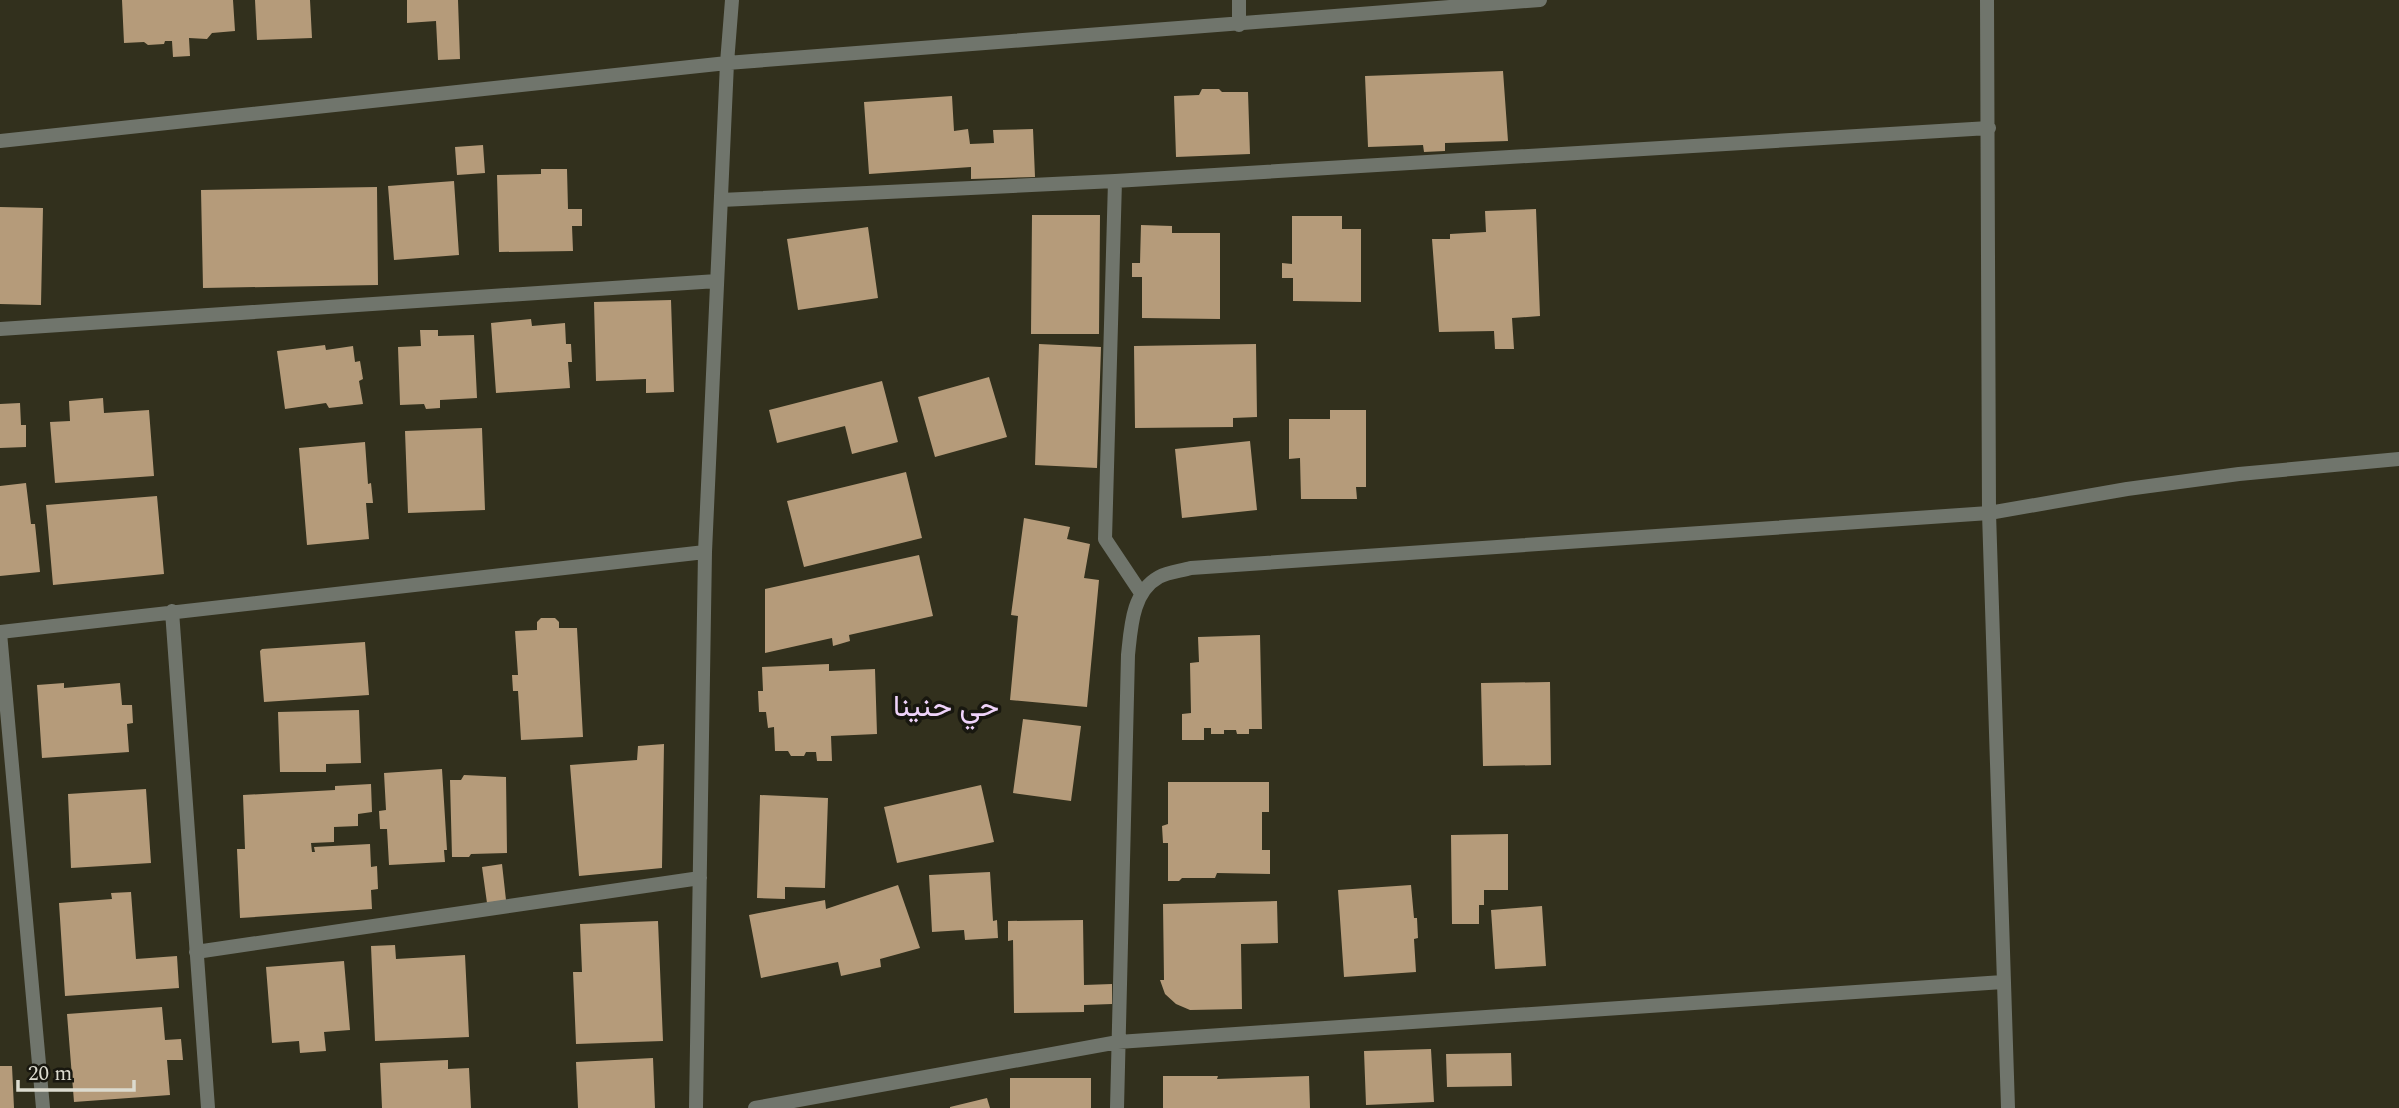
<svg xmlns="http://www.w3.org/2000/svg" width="2399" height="1108" font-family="Spectral,Vazirmatn,serif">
<rect width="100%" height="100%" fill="#32301d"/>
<path fill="#b59b7a" d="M122,0H233L235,31L212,33L207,39L189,38L190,56L173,57L172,41H165L164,44L148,45L144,42L124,43Z
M255,0H310L312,38L257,40Z
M407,0H458L460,59L438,60L436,21L407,23Z
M1503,71L1508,141L1445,143V151L1424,152L1423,145L1368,147L1365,76Z
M1202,89H1219L1222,92H1248L1250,154L1176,157L1174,96L1199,95Z
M952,96L954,131L968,129L970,144L994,143L993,130L1033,129L1035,177L971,179V167L869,174L864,102Z
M483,145L485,173L457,175L455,147Z
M541,169H567L568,209H582V226H572L573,251L499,252L497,175L541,174Z
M454,181L459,255L394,260L388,186Z
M377,187L378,285L203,288L201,190Z
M0,207L43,208L41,305L0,304Z
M1536,209L1540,316L1512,318L1514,349H1495L1494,331L1439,332L1432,239H1450V234L1486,232L1485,211Z
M1032,215H1100L1099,334H1031Z
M1292,216H1342V229H1361V302L1293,301V278H1282V263L1292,264Z
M1141,225L1172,226V233H1220V319L1142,318V277H1132V263H1140Z
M868,227L878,298L798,310L787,239Z
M671,300L674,392L646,393V379L596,381L594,302Z
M531,319L532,326L565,323L566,344H571L572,362H568L570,388L496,393L491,323Z
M420,330H438V336L474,335L477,398L440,400V408L426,409L424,404L400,405L398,347L421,346Z
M1039,344L1101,347L1097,468L1035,465Z
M1256,344L1257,417L1233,418V427L1135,428L1134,346Z
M325,345L326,350L353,346L355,362L360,361L363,379L359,381L363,404L329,408L326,403L285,409L277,351Z
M989,377L1007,437L935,457L918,397Z
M882,381L898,442L852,454L845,426L777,443L769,410Z
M103,398L104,413L149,410L154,476L55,483L50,422L70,421L69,401Z
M20,403L21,425H26V447L0,448V404Z
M1330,410H1366V487H1356L1357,499H1301L1300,458L1289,459V419H1330Z
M482,428L485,510L408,513L405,431Z
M1250,441L1257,510L1182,518L1175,449Z
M365,442L368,484L371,483L373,503H366L369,539L307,545L299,448Z
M906,472L922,538L804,567L787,501Z
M26,483L31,524H35L40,572L0,576V486Z
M157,496L164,574L53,585L46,505Z
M1024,518L1070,527L1067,539L1090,544L1084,578L1099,580L1087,707L1010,700L1018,616L1011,615Z
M919,555L933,616L849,635L850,641L833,646L832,638L765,653V589Z
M541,618H555L559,622V628H577L583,737L521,740L518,691H513L512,675H518L515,631L537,630V622Z
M1260,635L1262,729H1249V734H1237L1236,730H1224V734H1211V728H1204V740H1182V714L1191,713L1190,663L1199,662L1198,637Z
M365,642L369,695L264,702L260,651L262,649Z
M829,664V671L875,669L877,734L831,736L832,761H817L816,752H806L804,756H791L788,751H775L774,727L768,728L766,712H759L758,691H763L762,667Z
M1550,682L1551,765L1483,766L1481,683Z
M64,683V688L120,683L122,705H132L133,723L127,724L129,752L42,758L37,685Z
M359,710L361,763L326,764V772H280L278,712Z
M1023,719L1081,726L1071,801L1013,793Z
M664,744L662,868L579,876L570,765L637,760L638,746Z
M442,769L447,850H444L445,862L389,865L387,829H380L379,811L386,810L384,773Z
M464,775L506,777L507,853L471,854L469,857H452L450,780H461Z
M1168,782H1269V812H1262V850H1270V874L1217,873L1215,878H1182L1179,881H1168V843H1163L1162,826L1168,824Z
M371,784L372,812L358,814V826L334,827V842L311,843L312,852H315L314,847L370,844L371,867L377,866L378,889L371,890L372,909L240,918L237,849H245L243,795L335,790V786Z
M981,785L994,842L897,863L884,807Z
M146,789L151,863L71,868L68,794Z
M760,795L828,798L825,888L785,887V899L757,898Z
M1508,834V890H1484V905H1479V924H1452L1451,835Z
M502,864L506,900L487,903L482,867Z
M990,872L993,921L997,920L998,938L965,940L964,930L932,932L929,875Z
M898,885L920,948L880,959L881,967L841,976L838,962L761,978L749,915L825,900L826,909Z
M1411,885L1414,918H1417L1418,938L1414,939L1416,972L1344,977L1338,890Z
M131,892L136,959L177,956L179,988L65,996L59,903L112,899L111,893Z
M1277,901L1278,943L1241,944L1242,1009L1190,1010L1176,1004L1165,994L1160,980H1164L1163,904Z
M1542,906L1546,966L1495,969L1491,910Z
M1083,920L1084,985L1112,984V1004L1084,1005V1012L1014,1013L1013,940L1008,941V921Z
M658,921L663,1041L576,1044L573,972H582L580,924Z
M395,945L396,959L465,955L469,1037L375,1041L371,946Z
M344,961L350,1030L324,1032L326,1051L300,1053L299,1041L272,1043L266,967Z
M162,1007L165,1040L181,1039L183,1060H167L170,1095L74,1102L67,1014Z
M1431,1049L1434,1102L1366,1105L1364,1051Z
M1511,1053L1512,1086L1447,1087L1446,1054Z
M653,1058L655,1108H578L576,1062Z
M448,1060V1069L469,1068L471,1108H382L380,1063Z
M0,1066H12L14,1108H0Z
M1163,1076H1218L1217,1079L1309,1076L1310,1108H1163Z
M1010,1078H1091V1108H1010Z
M987,1098L990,1108H950V1107Z"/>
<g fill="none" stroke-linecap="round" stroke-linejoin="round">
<path stroke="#70756c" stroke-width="14" d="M1987,0L1989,513L2008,1108
M1239,25V0
M0,141L727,63L1540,0
M1115,181L1105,539L1141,593
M721,200L1115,181L1989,128
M0,329L717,281
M172,611L208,1108
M0,632L705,552
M0,633L43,1108
M196,952L700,878
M696,1108L705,552L727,63L732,0
M755,1108L1118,1042L2003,982
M1117,1108L1128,655C1131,627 1132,592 1159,577C1168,572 1181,571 1191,568L1989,513L2127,489L2239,474L2399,459"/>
</g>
<g text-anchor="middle" stroke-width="7" stroke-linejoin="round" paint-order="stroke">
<g font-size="30" fill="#efd3fa" stroke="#18170f">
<text x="946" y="716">حي حنينا</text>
</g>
</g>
<path d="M18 1080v10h116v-10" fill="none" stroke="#dcdbcf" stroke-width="3.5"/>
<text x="28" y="1080" font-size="21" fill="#dcdbcf" stroke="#18170f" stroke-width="5" paint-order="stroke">20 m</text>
</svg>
